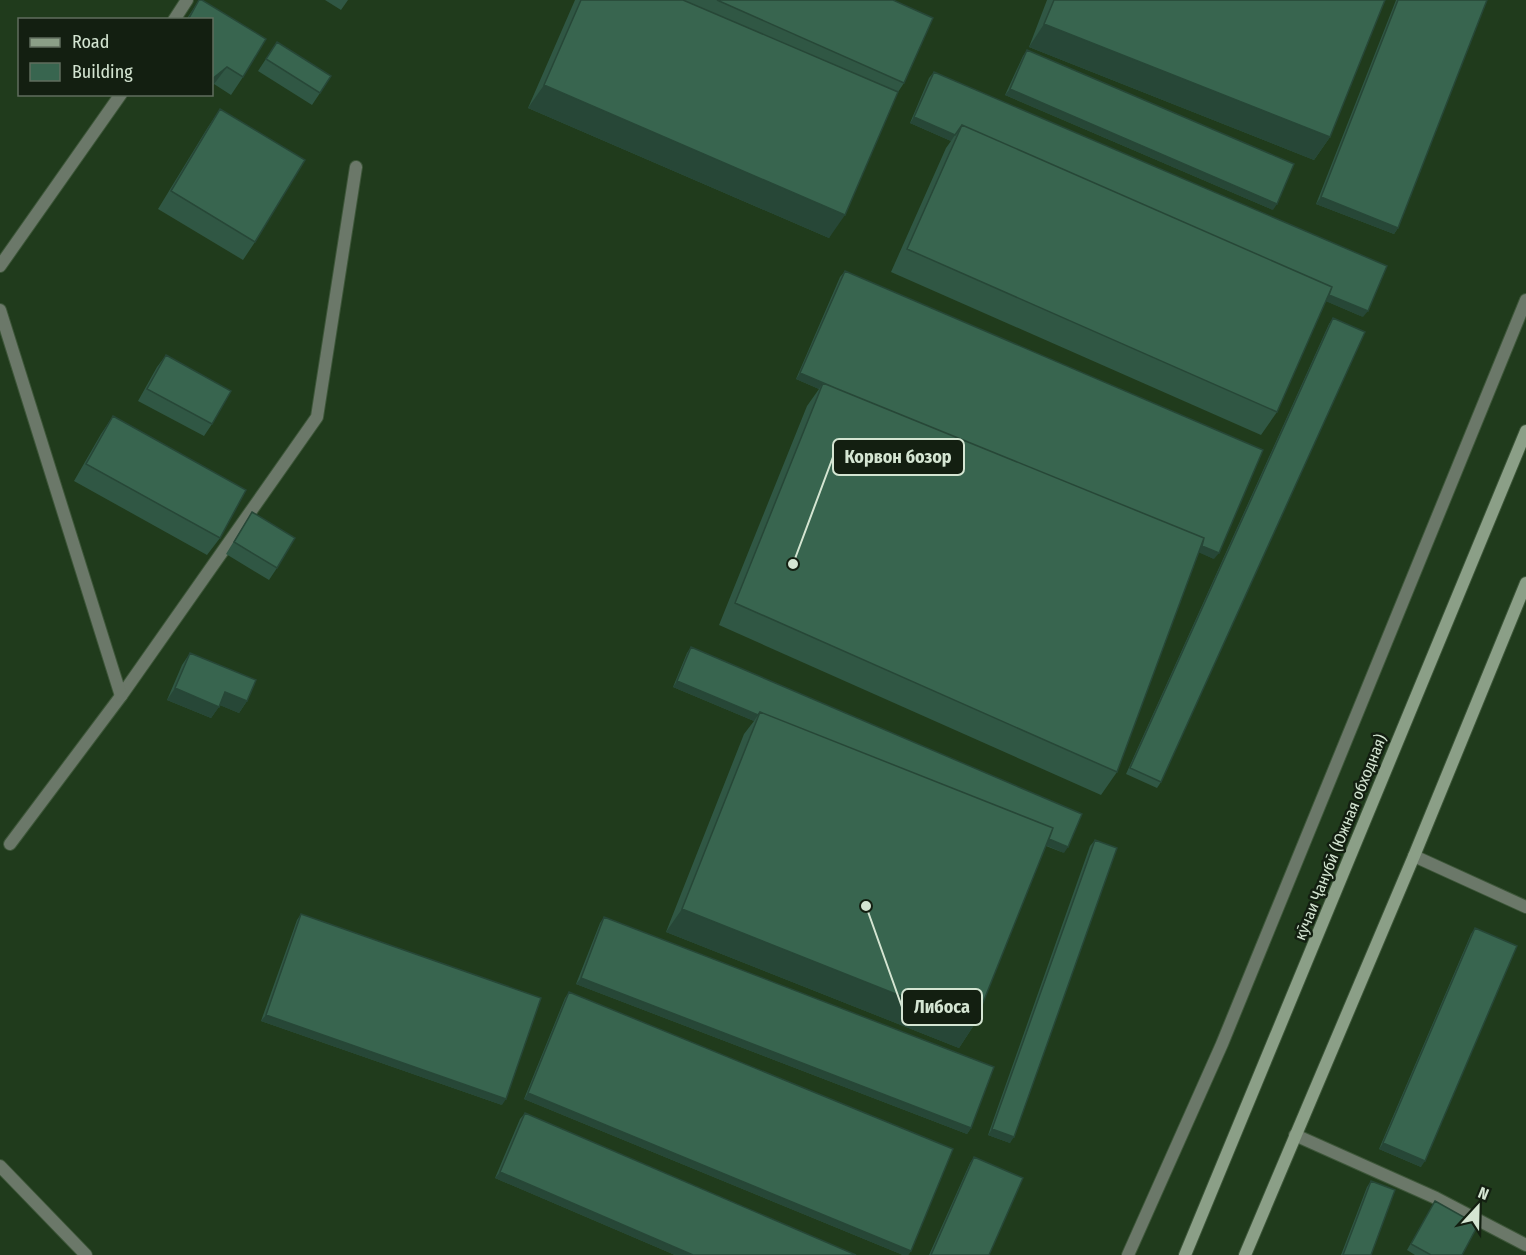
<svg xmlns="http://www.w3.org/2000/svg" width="1526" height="1255" font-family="'Fira Sans Condensed',sans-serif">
<rect width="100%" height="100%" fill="#203b1c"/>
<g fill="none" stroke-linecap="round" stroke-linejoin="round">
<defs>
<path id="service" d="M10,844L121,696L317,417L356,167
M0,1166L86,1255
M1128,1255L1222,1044L1526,300"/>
<path id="minor" d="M174,20L187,0
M0,266L121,94
M0,310L121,696
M1414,856L1526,907
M1295,1135L1436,1198L1526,1245"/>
<path id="secondary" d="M1185,1255L1526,431
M1245,1255L1414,856L1526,583"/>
</defs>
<use href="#service" stroke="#3d5639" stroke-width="14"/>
<use href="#minor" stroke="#3d5639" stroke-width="14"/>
<use href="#secondary" stroke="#3d5639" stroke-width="14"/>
<use href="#service" stroke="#6b7869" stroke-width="12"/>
<use href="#minor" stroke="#6b7869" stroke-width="12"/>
<use href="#secondary" stroke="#8b9f87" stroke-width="12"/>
</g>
<path fill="#305744" d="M199,0H202L266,39L243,77L231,95L214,84L212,87V20H186Z
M325,0H348L341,10Z
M575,0H893L904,83L896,95L829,238L528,108Z
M1047,0H1385L1330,137L1314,160L1029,47Z
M1396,0H1487L1398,228L1394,234L1316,204Z
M277,42L320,93L312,105L258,71Z
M1027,50L1273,210L1005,95L1023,56Z
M934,72L1363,317L1326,301L1277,412L1261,435L891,272L946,148L951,141L910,123L929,78Z
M220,109L255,242L243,260L158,209L208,127Z
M845,271L1214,559L1199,552L1117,772L1101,795L719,625L807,406L819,389L796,379L840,277Z
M1333,318L1161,782L1157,788L1126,774L1329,324Z
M166,355L212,424L204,436L138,401L157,367Z
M113,416L220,538L207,555L74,481L101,434Z
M252,512L277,568L269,580L226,554Z
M691,647L1064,853L1046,846L974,1025L959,1048L666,932L744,734L754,721L673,687L687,653Z
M190,653L247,701L239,713L220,705L211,718L167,700L182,665Z
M1095,840L1010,1143L988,1135L1090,846Z
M301,914L502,1105L261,1021L297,920Z
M604,917L971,1128L967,1134L576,984L600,923Z
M1475,928L1421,1167L1379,1149L1471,934Z
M569,992L911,1251L908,1255H903L524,1099L565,998Z
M525,1113L856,1255H675L495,1178L520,1119Z
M974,1157L989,1255H929L970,1163Z
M1371,1181V1255H1341L1367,1187Z
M1435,1201L1462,1255H1415L1407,1250Z"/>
<path fill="#274737" d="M1044,24L1330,137L1314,160L1029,47Z
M227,67L214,84L212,87V79Z
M544,85L845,215L829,238L528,108Z
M1010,89L1277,204L1273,210L1005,95Z
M914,117L955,135L951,141L910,123Z
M957,136L1368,311L1363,317L954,142Z
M1321,197L1398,228L1394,234L1316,204Z
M800,373L1219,553L1214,559L820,389L823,383L819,389L796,379Z
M677,681L758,715L754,721L673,687Z
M175,688L219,707L211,718L167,700Z
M225,692L247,701L239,713L217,704Z
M756,722L1068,847L1064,853Z
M682,909L974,1025L959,1048L666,932Z
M581,978L971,1128L967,1134L576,984Z
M266,1015L506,1099L502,1105L261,1021Z
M528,1093L911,1251L908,1255H903L524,1099Z
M992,1129L1014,1137L1010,1143L988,1135Z
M1383,1143L1425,1161L1421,1167L1379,1149Z
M500,1172L693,1255H675L495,1178Z"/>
<path fill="#38654f" stroke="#274737" stroke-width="1.5" d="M199,0H202L266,39L243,77L227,67L212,79V20H188Z
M581,0H683L898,92L845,215L544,85Z
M717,0H893L933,18L904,83Z
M1054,0H1385L1330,137L1044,24Z
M1398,0H1487L1398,228L1321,197Z
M277,42L331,76L320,93L266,59Z
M1027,50L1294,164L1277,204L1010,89Z
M934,72L1387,266L1368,311L1329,295L1332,287L962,125L955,135L914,117Z
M220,109L305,160L255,242L171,191Z
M962,125L1332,287L1277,412L907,249Z
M845,271L1263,450L1219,553L1202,546L1204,538L840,390L800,373Z
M1333,318L1365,332L1161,782L1130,768Z
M166,355L231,391L212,424L147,389Z
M823,383L1204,538L1117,772L735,603Z
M113,416L246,490L220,538L86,464Z
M252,512L295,538L277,568L234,542Z
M691,647L1082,814L1068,847L1049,839L1053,828L760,712L758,715L677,681Z
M190,653L256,680L247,701L225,692L219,707L175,688Z
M760,712L1053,828L974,1025L682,909Z
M1095,840L1117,848L1014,1137L992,1129Z
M301,914L541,998L506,1099L266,1015Z
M604,917L994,1067L971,1128L581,978Z
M1475,928L1517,946L1425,1161L1383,1143Z
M569,992L953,1149L911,1251L528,1093Z
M525,1113L856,1255H693L500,1172Z
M974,1157L1023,1178L989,1255H931Z
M1371,1181L1395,1190L1371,1255H1343Z
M1435,1201L1478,1225L1462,1255H1431L1411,1244Z"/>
<g text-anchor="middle" stroke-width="5" stroke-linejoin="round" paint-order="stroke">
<g font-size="16" fill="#d4e5d2" stroke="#131f11">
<text transform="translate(1340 837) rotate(-68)" y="6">кӯчаи Ҷанубӣ (Южная обходная)</text>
</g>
</g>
<path fill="none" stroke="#d4e5d2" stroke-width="2" d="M793 564L833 457M866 906L902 1007"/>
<g fill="#d4e5d2" stroke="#131f11" stroke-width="2">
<circle cx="793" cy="564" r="6"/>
<circle cx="866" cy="906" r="6"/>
</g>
<g fill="#131f11" stroke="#d4e5d2" stroke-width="2">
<rect x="833" y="439" width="131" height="36" rx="6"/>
<rect x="902" y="989" width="80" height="36" rx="6"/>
</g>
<g font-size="18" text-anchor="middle" font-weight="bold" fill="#d4e5d2">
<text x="898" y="463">Корвон бозор</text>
<text x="942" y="1013">Либоса</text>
</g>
<rect x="18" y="18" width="195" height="78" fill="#131f11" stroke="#606e5e" stroke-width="1.5"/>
<rect x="30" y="38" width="30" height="9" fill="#8b9f87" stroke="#606e5e" stroke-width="1.5"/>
<text x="72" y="48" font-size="18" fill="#d4e5d2">Road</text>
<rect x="30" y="63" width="30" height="18" fill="#38654f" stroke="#606e5e" stroke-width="1.5"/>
<text x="72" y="78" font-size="18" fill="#d4e5d2">Building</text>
<g transform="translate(1478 1207) rotate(22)" stroke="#131f11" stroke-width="4.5" paint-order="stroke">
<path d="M0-4.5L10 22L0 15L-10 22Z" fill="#d4e5d2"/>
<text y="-9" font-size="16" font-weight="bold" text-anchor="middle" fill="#d4e5d2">N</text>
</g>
</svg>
